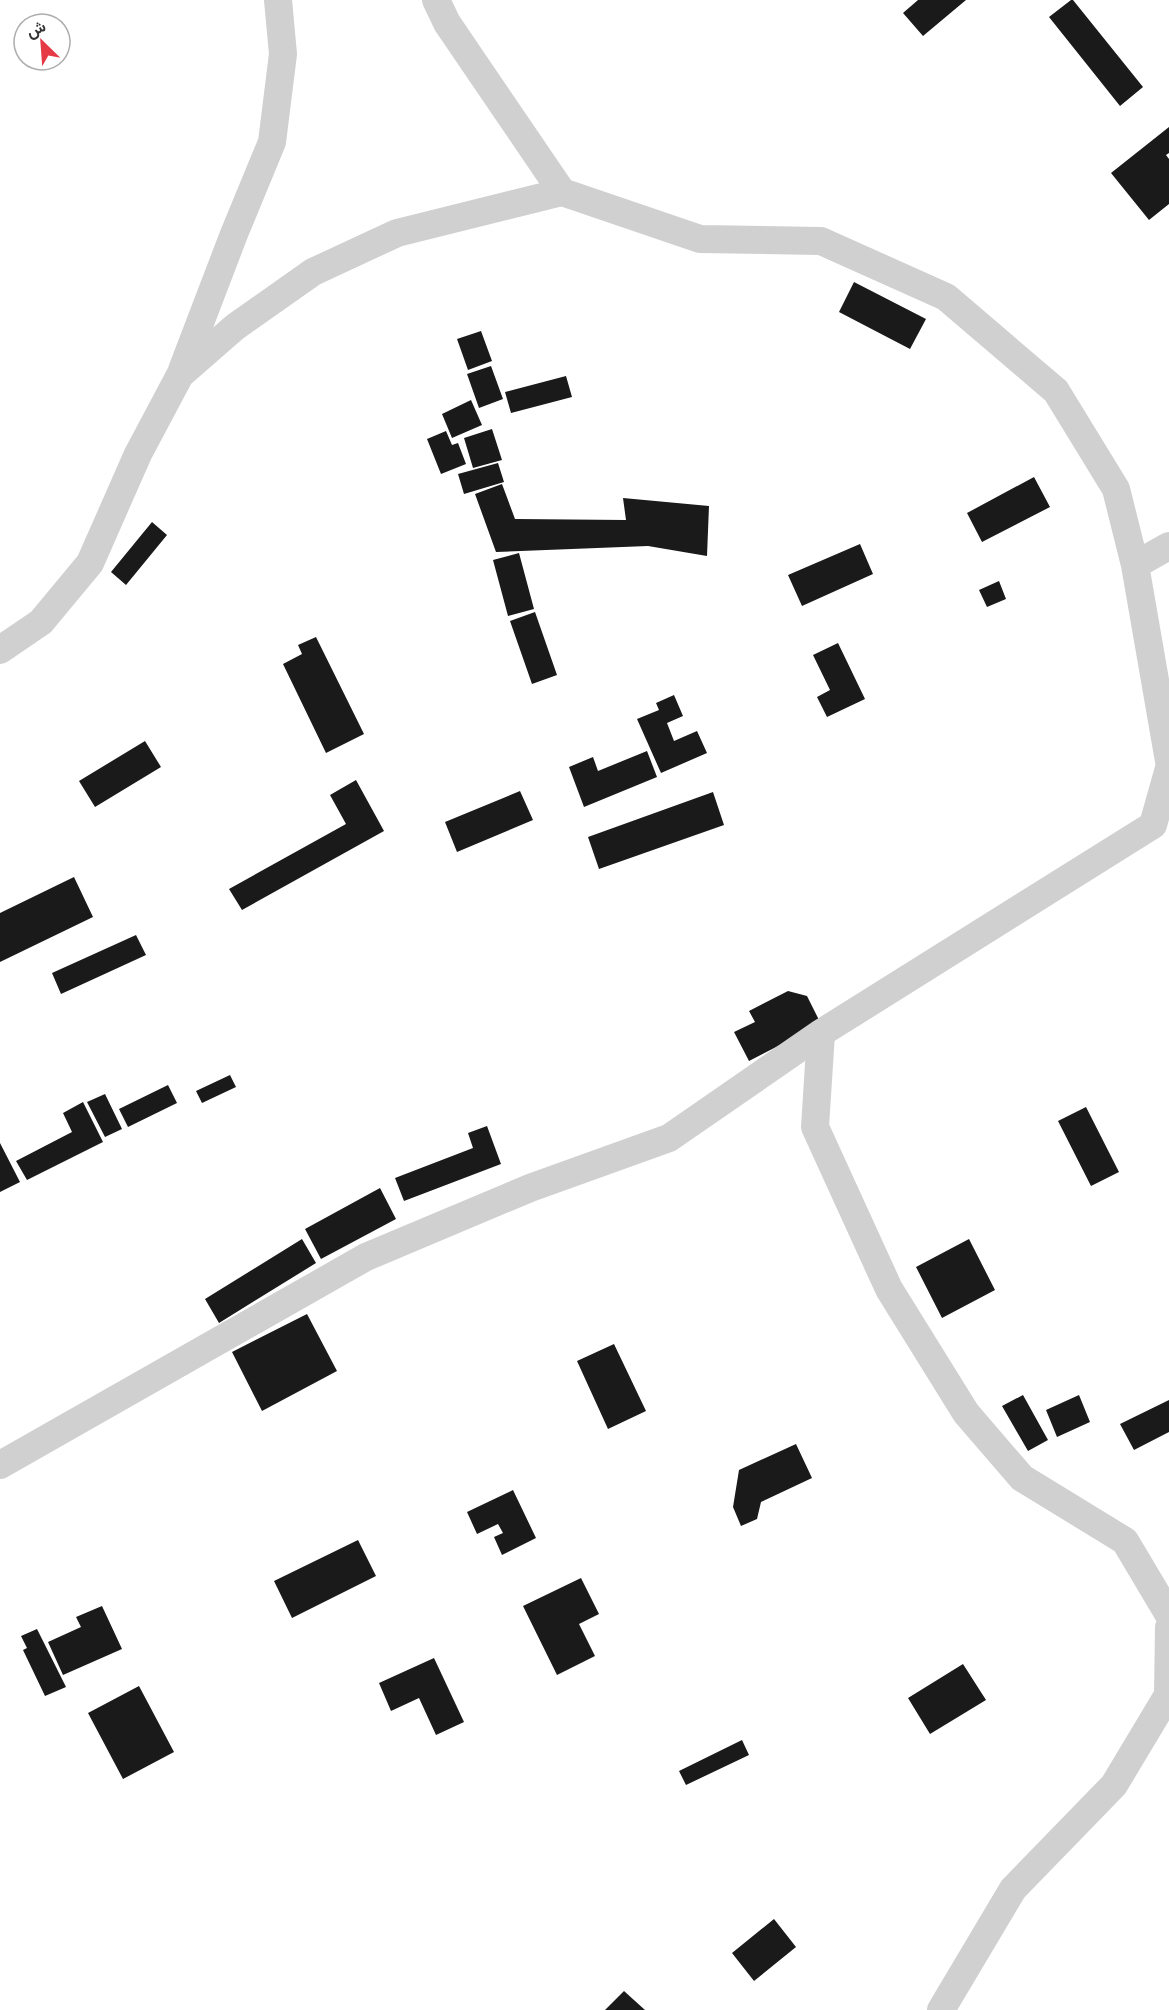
<svg xmlns="http://www.w3.org/2000/svg" width="1169" height="2010" font-family="Ubuntu,Vazirmatn,sans-serif">
<rect width="100%" height="100%" fill="#fff"/>
<path fill="#1a1a1a" d="M918,0H966L923,36L903,13Z
M1071,0H1073L1143,87L1120,106L1049,17Z
M1169,127V153L1166,155L1169,159V204L1149,220L1111,173Z
M854,282L926,319L910,349L839,312Z
M481,331L492,361L468,370L457,339Z
M491,366L503,399L479,408L467,374Z
M566,376L572,397L511,413L505,392Z
M471,400L482,425L452,438L442,414Z
M492,429L502,460L473,468L464,438Z
M446,431L452,445L458,443L466,464L441,474L427,439Z
M498,463L504,482L464,494L458,474Z
M1034,477L1050,507L982,542L967,513Z
M502,484L515,519L626,520L623,498L709,506L707,556L648,546L496,552L475,494Z
M152,522L167,535L126,585L111,572Z
M860,544L873,574L802,606L788,575Z
M519,553L534,609L508,616L493,560Z
M999,581L1006,599L987,607L979,590Z
M535,612L557,675L532,684L510,621Z
M316,637L364,734L326,753L283,664L302,654L298,645Z
M838,643L865,699L827,717L817,697L830,690L813,655Z
M674,695L683,716L667,723L674,741L697,731L707,753L661,773L637,719L659,710L656,703Z
M145,741L161,767L95,807L79,781Z
M647,751L657,777L584,807L569,767L593,757L598,771Z
M356,780L384,831L242,910L229,889L346,824L330,795Z
M520,791L533,820L457,852L445,822Z
M713,792L724,825L599,869L588,837Z
M74,877L93,917L0,962V913Z
M136,935L146,955L61,994L52,973Z
M788,991L807,996L821,1024L749,1061L734,1032L755,1022L749,1011Z
M230,1075L236,1087L202,1103L196,1091Z
M168,1085L177,1103L128,1127L119,1109Z
M105,1094L122,1129L105,1137L87,1102Z
M83,1102L103,1142L27,1180L16,1161L72,1132L63,1113Z
M1086,1107L1119,1172L1091,1186L1058,1121Z
M487,1126L501,1164L404,1201L395,1178L473,1148L468,1133Z
M0,1143L20,1182L0,1192Z
M380,1188L396,1219L321,1259L305,1229Z
M302,1239L316,1263L219,1323L205,1299Z
M969,1239L995,1290L942,1318L916,1267Z
M307,1314L337,1371L262,1411L232,1352Z
M614,1344L646,1411L608,1429L577,1361Z
M1023,1395L1048,1440L1028,1451L1002,1406Z
M1079,1395L1090,1422L1057,1437L1046,1410Z
M1169,1400V1432L1134,1450L1120,1424Z
M796,1444L812,1478L761,1502L757,1519L741,1526L733,1507L739,1470Z
M513,1490L536,1538L502,1555L494,1537L503,1533L498,1524L477,1534L467,1512Z
M358,1540L376,1576L292,1618L274,1581Z
M581,1578L599,1614L579,1624L595,1656L557,1675L523,1606Z
M102,1606L122,1649L63,1675L48,1642L81,1627L76,1617Z
M37,1629L66,1687L45,1696L23,1650L27,1648L21,1636Z
M434,1658L464,1722L436,1735L419,1698L391,1711L379,1683Z
M963,1664L986,1700L930,1734L908,1698Z
M139,1686L174,1752L123,1779L88,1713Z
M742,1740L749,1755L686,1785L679,1771Z
M774,1919L796,1947L754,1981L732,1953Z
M624,1991L645,2010H605Z"/>
<g fill="none" stroke-linecap="round" stroke-linejoin="round">
<path stroke="#d0d0d0" stroke-width="28" d="M436,0L447,23L562,192L700,239L821,241L946,297L1056,391L1116,489L1135,565L1169,761
M182,370L234,234L272,142L283,54L278,0
M1135,565L1169,546
M0,650L41,622L90,563L138,454L180,375L235,327L313,272L397,233L562,192
M821,1033L815,1127L889,1289L966,1413L1022,1478L1125,1541L1169,1615
M0,1465L366,1257L530,1188L669,1138L821,1033L1153,825L1169,768
M941,2010L1013,1889L1114,1785L1168,1695L1169,1627"/>
</g>
<g transform="translate(42 42) rotate(335)"><circle r="28" fill="#ffffff" stroke="#adadad" stroke-width="1.5"/>
<path d="M0-4.5L10 22L0 15L-10 22Z" fill="#e63946"/>
<text y="-9" font-size="16" font-weight="bold" text-anchor="middle" fill="#333333">ش</text>
</g>
</svg>
